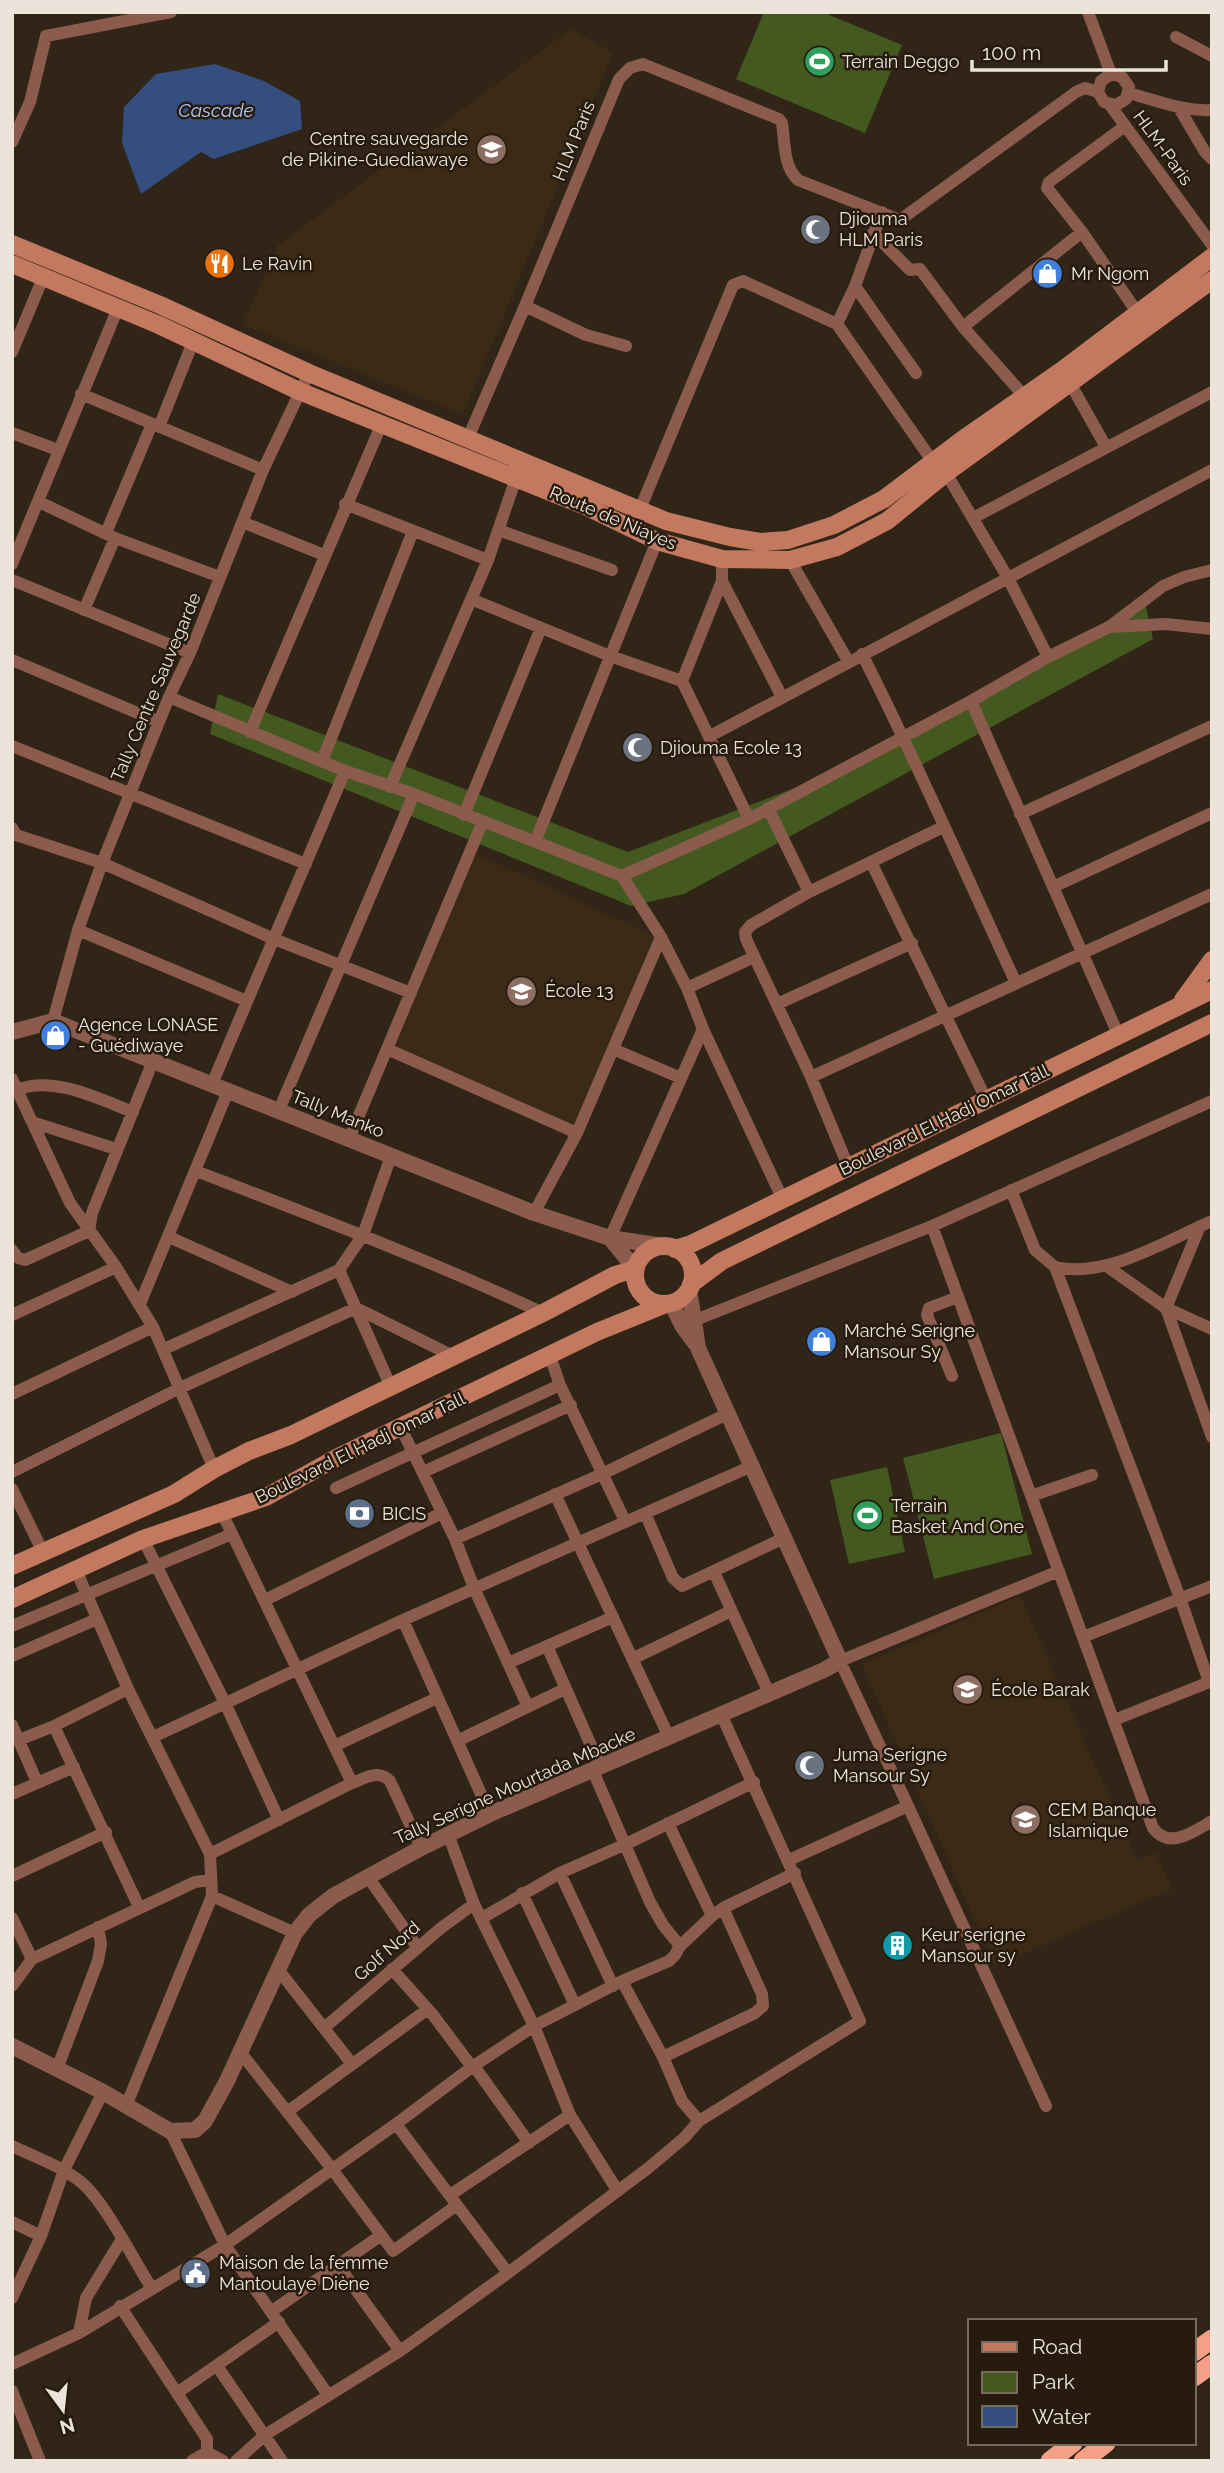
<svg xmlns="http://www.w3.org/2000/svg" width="1224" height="2473" font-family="Raleway,sans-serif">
<rect width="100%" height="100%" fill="#302516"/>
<path fill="#3a2a16" d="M571,29L613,53L463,414L243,325L278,245Z
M473,852L654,936L574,1127L391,1047Z
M1020,1596L1137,1860L1156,1853L1172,1889L995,1966L862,1664Z"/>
<path fill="#43591f" d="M764,12H822L902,45L865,133L736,79Z
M1145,602L1153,639L684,894L631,906L210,734L218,694L628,852L839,771Z
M1001,1433L1032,1554L934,1579L903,1458Z
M887,1467L905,1552L849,1564L830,1480Z"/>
<path fill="#334e7f" d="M215,64L264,81L300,101L302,129L214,159L201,152L141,194L122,143L124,107L156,74Z"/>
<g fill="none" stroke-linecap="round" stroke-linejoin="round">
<path stroke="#8b5c4d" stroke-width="12" d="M1088,12L1111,74
M1176,37L1212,56
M1128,93C1156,100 1183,112 1212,110
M1110,105L1212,245
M1179,108L1205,152L1212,159
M1125,126L1049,182L1047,188L1082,232L1137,312
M12,142L30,102L46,36L171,12
M882,212L855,286L837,324L933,462
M873,233L910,270L920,269L963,327L1025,397
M855,286L916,373
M525,306L586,335L626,346
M963,327L1082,232
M12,352L43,278
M1070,383L1106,447
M81,394L263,470
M159,427L193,342
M12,433L58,450
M468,438L525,306L619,79L630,68L643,64L779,119L782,123C785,142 783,166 798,180L900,220L1076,92L1085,88L1098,92L1104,102L1116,105L1126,99L1129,87L1122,77L1111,74L1101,81L1098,92
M946,473L1008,578L1048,657
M39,502L115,538L220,577
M345,504L488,560
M640,509L733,285L743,281L837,324
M973,518L1212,392
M242,522L324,555
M498,530L612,570
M106,533L152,424
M790,560L848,661
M12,564L118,308
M12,580L190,653
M722,581L782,697
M471,599L610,656L682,681L749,819
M84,610L115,538
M1110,627L1166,624L1212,629
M862,654C917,762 965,873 1016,983
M12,660L159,722
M682,681L722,581V559
M169,697L345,771L414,794L622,876L661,937L687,988L703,1029L783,1200
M971,701L1118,1034
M250,732L382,423
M710,736L1212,470
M12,746L306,864
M322,761L413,531
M390,787L488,560L516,478
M768,808L809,892
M1020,814L1212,726
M464,815L541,628
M12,828L16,835L102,863L274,939L411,993
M535,842L657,541
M871,862L986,1099
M622,876L749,819L971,701L1048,657L1109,627L1163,586L1184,577L1212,570
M1053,887L1212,813
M78,930L247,1001
M687,988L754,957
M777,1004L912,943
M53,1021L78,930L102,863L169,697L190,653L263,470L309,373
M387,1049L577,1133
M613,1049L681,1078
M811,1077L1212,894
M12,1079L70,1203L116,1267L153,1327L214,1469
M212,1084L345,771
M17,1090C53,1075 99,1099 133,1112
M279,1110L414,794
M32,1122L116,1149
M349,1139L483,821
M848,1166L811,1077L746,939L745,932L751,925L809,892L943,827
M196,1171C313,1216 430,1260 543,1313
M1011,1190L1035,1250L1055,1267L1180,1598L1209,1682
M534,1213L577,1133L661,937
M932,1226L1153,1828C1169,1850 1193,1832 1212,1821
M1200,1226L1166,1308L1212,1437
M89,1231L92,1213L153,1061
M169,1237L292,1292
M610,1238L703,1029
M12,1250L18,1258L25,1260L89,1231
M1055,1267C1106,1279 1165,1241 1212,1221
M1108,1267L1166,1308L1212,1329
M339,1270L391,1387
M140,1304L228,1091
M12,1315L116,1267
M693,1321L932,1226L1212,1101
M164,1349L339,1270L363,1235L391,1156
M550,1356L560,1385L625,1521
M952,1376L927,1315L929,1308L958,1297
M12,1394L153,1327
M401,1428L455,1539L474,1588L528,1707
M12,1472L180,1388L356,1308L455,1357
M423,1472L571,1405
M336,1488L560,1385
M12,1489L43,1552
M555,1494L669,1737
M1031,1496L1092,1475
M222,1513L352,1783
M645,1513L673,1578L682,1586L784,1538
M143,1539L225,1703L279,1820
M455,1539L602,1474L727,1414
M76,1570L128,1689L210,1854L212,1896L126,2106
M714,1572L769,1693
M265,1600L442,1513
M403,1620L490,1814
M12,1626L232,1534
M1083,1637L1212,1586
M547,1646L601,1768
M12,1656L97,1619
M632,1659L731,1611
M508,1663L613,1617
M1114,1720L1212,1681
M12,1725L37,1782
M54,1726L139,1907
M153,1737L403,1620L752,1466
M19,1740L54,1726L128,1689
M457,1741L565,1689
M334,1746L437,1698
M593,1771L650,1902L663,1925L680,1946
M12,1794L74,1767
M908,1806L1046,2106
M668,1823L712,1916
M448,1834L474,1904L534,2026L570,2115L617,2190
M210,1854L352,1783C366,1778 378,1769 390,1781L421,1848
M789,1860L908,1806L840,1661L1059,1571
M560,1873L613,1986
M12,1876L106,1832
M368,1877L418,1948
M522,1893L575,2005
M212,1896L295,1933
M12,1918L32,1959
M482,1918L560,1873L626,1844L754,1782
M277,1968L352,2064
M392,1969L433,2015L472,2067
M622,1981L663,2057L682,2101L699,2121
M12,1986L32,1959L195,1882L211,1880
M324,2028L441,1928L474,1904
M241,2053L332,2169L393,2251L457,2205
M663,2057L755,2013L763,2006L762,1994L723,1908
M474,2066L529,2143
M57,2069L98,1961L101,1944L98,1927
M287,2112L428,2009
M396,2124L508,2273
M170,2131L225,2245L328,2395
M12,2146C35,2157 61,2166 81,2182C105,2202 133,2259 151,2287
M450,2195L570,2115
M12,2222L41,2236
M338,2265L400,2351
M12,2298L41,2236L64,2170L103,2092
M120,2306L207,2439V2452L192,2461
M272,2311L380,2236
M79,2333L86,2298L122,2239
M12,2364L79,2333L225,2245L396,2124L472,2067L534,2026L622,1981L669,1961L675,1955L680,1946L712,1916L723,1908L795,1873
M217,2366L282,2461
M12,2391L40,2461
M177,2393L279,2322
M207,2452L223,2461
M236,2461L265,2435L400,2351L508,2273L647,2169L684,2138L699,2121L860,2021L721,1714"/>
<path stroke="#8b5c4d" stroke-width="16" d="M12,1032L53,1021L534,1213L610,1238L663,1246
M610,1238L635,1269
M671,1303L683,1327L695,1343
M12,2046L103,2092L170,2131L195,2130L205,2121L227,2081L295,1933L309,1915L333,1896L421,1848L490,1814L824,1670L840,1661L698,1348L689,1289"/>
<path stroke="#c37860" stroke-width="18" d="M12,244L160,305L309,373L666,521L730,537L760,542L788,540L834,525L884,499L962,440L1064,369L1212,257
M12,264L159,325L299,391L585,506L657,541L722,559L790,560L837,547L887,521L946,473L1212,280
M1183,1000L1212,960
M635 1275a29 29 0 1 1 58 0a29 29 0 1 1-58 0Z
M675,1249L691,1244L1212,990
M691,1284L722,1261L1212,1023
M12,1566L174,1494L214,1469L249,1451L291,1435L543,1313L615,1275L635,1269
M12,1599L143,1539L266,1497L338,1457L597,1332L666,1304"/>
<path stroke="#f4a086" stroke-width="19" d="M1194,2352L1212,2339
M1194,2377L1212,2364
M1050,2461L1073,2443
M1083,2461L1106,2443"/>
</g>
<defs>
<symbol id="stadium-disc" viewBox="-11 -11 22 22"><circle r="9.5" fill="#2e9e5b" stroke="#261b0d"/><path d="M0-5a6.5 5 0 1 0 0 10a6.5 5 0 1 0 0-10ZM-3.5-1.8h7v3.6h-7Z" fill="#fff"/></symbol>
<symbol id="school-disc" viewBox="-11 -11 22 22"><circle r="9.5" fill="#8d6e63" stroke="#261b0d"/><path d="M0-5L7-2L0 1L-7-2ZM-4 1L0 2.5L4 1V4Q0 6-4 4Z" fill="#fff"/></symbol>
<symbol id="mosque-disc" viewBox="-11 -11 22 22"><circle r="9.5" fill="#6b7280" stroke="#261b0d"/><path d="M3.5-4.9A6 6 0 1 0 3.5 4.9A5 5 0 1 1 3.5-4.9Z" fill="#fff"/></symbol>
<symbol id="restaurant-disc" viewBox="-11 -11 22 22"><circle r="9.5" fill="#e8710a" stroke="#261b0d"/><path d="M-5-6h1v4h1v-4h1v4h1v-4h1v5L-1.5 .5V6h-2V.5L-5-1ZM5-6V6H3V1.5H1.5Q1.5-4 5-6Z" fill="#fff"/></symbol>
<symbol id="shop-disc" viewBox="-11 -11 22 22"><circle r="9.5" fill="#3f7fe0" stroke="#261b0d"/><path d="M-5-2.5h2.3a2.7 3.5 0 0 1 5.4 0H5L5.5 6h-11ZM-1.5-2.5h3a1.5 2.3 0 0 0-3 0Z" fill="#fff"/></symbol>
<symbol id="bank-disc" viewBox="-11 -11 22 22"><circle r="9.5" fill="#5c6f8a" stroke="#261b0d"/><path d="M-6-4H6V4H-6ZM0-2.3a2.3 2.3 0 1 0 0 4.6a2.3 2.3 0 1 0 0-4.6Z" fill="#fff"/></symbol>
<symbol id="building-disc" viewBox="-11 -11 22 22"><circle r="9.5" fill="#0f9aa8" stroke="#261b0d"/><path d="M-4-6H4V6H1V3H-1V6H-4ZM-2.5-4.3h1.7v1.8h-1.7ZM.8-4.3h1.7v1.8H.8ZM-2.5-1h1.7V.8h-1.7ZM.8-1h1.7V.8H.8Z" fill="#fff"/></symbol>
<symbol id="civic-disc" viewBox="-11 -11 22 22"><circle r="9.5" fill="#5c6f8a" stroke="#261b0d"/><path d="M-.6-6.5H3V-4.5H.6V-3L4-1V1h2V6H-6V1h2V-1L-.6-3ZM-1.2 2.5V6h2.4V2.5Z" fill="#fff"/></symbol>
</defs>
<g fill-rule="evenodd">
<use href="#stadium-disc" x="802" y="44" width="35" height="35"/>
<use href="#school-disc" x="474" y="132" width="35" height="35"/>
<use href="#mosque-disc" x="798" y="212" width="35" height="35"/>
<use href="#restaurant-disc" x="202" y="246" width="35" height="35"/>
<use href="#shop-disc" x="1030" y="256" width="35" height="35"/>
<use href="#mosque-disc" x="620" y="730" width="35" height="35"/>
<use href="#school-disc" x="504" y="974" width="35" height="35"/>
<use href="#shop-disc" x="38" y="1018" width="35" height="35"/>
<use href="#shop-disc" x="804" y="1324" width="35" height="35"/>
<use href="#bank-disc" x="342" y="1496" width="35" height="35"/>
<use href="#stadium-disc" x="850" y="1498" width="35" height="35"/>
<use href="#school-disc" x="950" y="1672" width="35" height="35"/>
<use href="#mosque-disc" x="792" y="1748" width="35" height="35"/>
<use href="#school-disc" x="1008" y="1802" width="35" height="35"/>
<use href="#building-disc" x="880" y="1928" width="35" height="35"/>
<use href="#civic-disc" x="178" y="2256" width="35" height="35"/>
</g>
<g text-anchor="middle" stroke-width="5" stroke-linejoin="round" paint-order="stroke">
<g font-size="18" fill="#ece4db" stroke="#261b0d" text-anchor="start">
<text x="842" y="68">Terrain Deggo</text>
<text x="468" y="145" text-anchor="end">Centre sauvegarde<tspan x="468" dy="21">de Pikine-Guediawaye</tspan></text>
<text x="839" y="225">Djiouma<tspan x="839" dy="21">HLM Paris</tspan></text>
<text x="242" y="270">Le Ravin</text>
<text x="1071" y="280">Mr Ngom</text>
<text x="660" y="754">Djiouma Ecole 13</text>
<text x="545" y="997">École 13</text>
<text x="78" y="1031">Agence LONASE<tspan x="78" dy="21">- Guédiwaye</tspan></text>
<text x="844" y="1337">Marché Serigne<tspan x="844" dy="21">Mansour Sy</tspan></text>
<text x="891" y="1512">Terrain<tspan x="891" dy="21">Basket And One</tspan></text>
<text x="382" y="1520">BICIS</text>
<text x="991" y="1696">École Barak</text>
<text x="833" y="1761">Juma Serigne<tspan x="833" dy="21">Mansour Sy</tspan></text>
<text x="1048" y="1816">CEM Banque<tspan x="1048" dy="21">Islamique</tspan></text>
<text x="921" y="1941">Keur serigne<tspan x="921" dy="21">Mansour sy</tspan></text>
<text x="219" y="2269">Maison de la femme<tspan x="219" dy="21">Mantoulaye Diène</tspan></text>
</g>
<g font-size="18" fill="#ece4db" stroke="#261b0d">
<text transform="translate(574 141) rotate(-68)" y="6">HLM Paris</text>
<text transform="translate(1163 148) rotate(54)" y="6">HLM-Paris</text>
<text transform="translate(613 518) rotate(23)" y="6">Route de Niayes</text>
<text transform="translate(156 687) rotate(-67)" y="6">Tally Centre Sauvegarde</text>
<text transform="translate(338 1114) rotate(22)" y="6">Tally Manko</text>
<text transform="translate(944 1120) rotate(-26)" y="6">Boulevard El Hadj Omar Tall</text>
<text transform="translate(360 1448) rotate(-26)" y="6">Boulevard El Hadj Omar Tall</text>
<text transform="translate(515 1786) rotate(-24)" y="6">Tally Serigne Mourtada Mbacke</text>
<text transform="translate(387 1951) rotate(-41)" y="6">Golf Nord</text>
</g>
<g font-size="19" font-style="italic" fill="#afc9f8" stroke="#261b0d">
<text x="216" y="117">Cascade</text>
</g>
</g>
<rect width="1224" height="2473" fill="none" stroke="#ece4db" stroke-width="28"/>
<rect x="968" y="2319" width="228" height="126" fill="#261b0d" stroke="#756b5f" stroke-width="2"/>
<rect x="982" y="2342" width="35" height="10" fill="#c37860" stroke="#756b5f" stroke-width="2"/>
<text x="1032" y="2354" font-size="21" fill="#ece4db">Road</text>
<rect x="982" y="2372" width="35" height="21" fill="#43591f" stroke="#756b5f" stroke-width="2"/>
<text x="1032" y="2389" font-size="21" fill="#ece4db">Park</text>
<rect x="982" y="2406" width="35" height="21" fill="#334e7f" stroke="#756b5f" stroke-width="2"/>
<text x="1032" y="2424" font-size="21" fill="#ece4db">Water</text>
<g transform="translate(63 2410) rotate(165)" stroke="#261b0d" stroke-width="5" paint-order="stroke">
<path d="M0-5L12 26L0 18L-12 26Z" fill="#ece4db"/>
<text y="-10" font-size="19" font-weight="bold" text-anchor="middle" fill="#ece4db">N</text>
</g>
<path d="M972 60v10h194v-10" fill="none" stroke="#ece4db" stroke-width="3.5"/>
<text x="982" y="60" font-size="21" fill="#ece4db" stroke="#261b0d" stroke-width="5" paint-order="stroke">100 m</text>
</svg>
